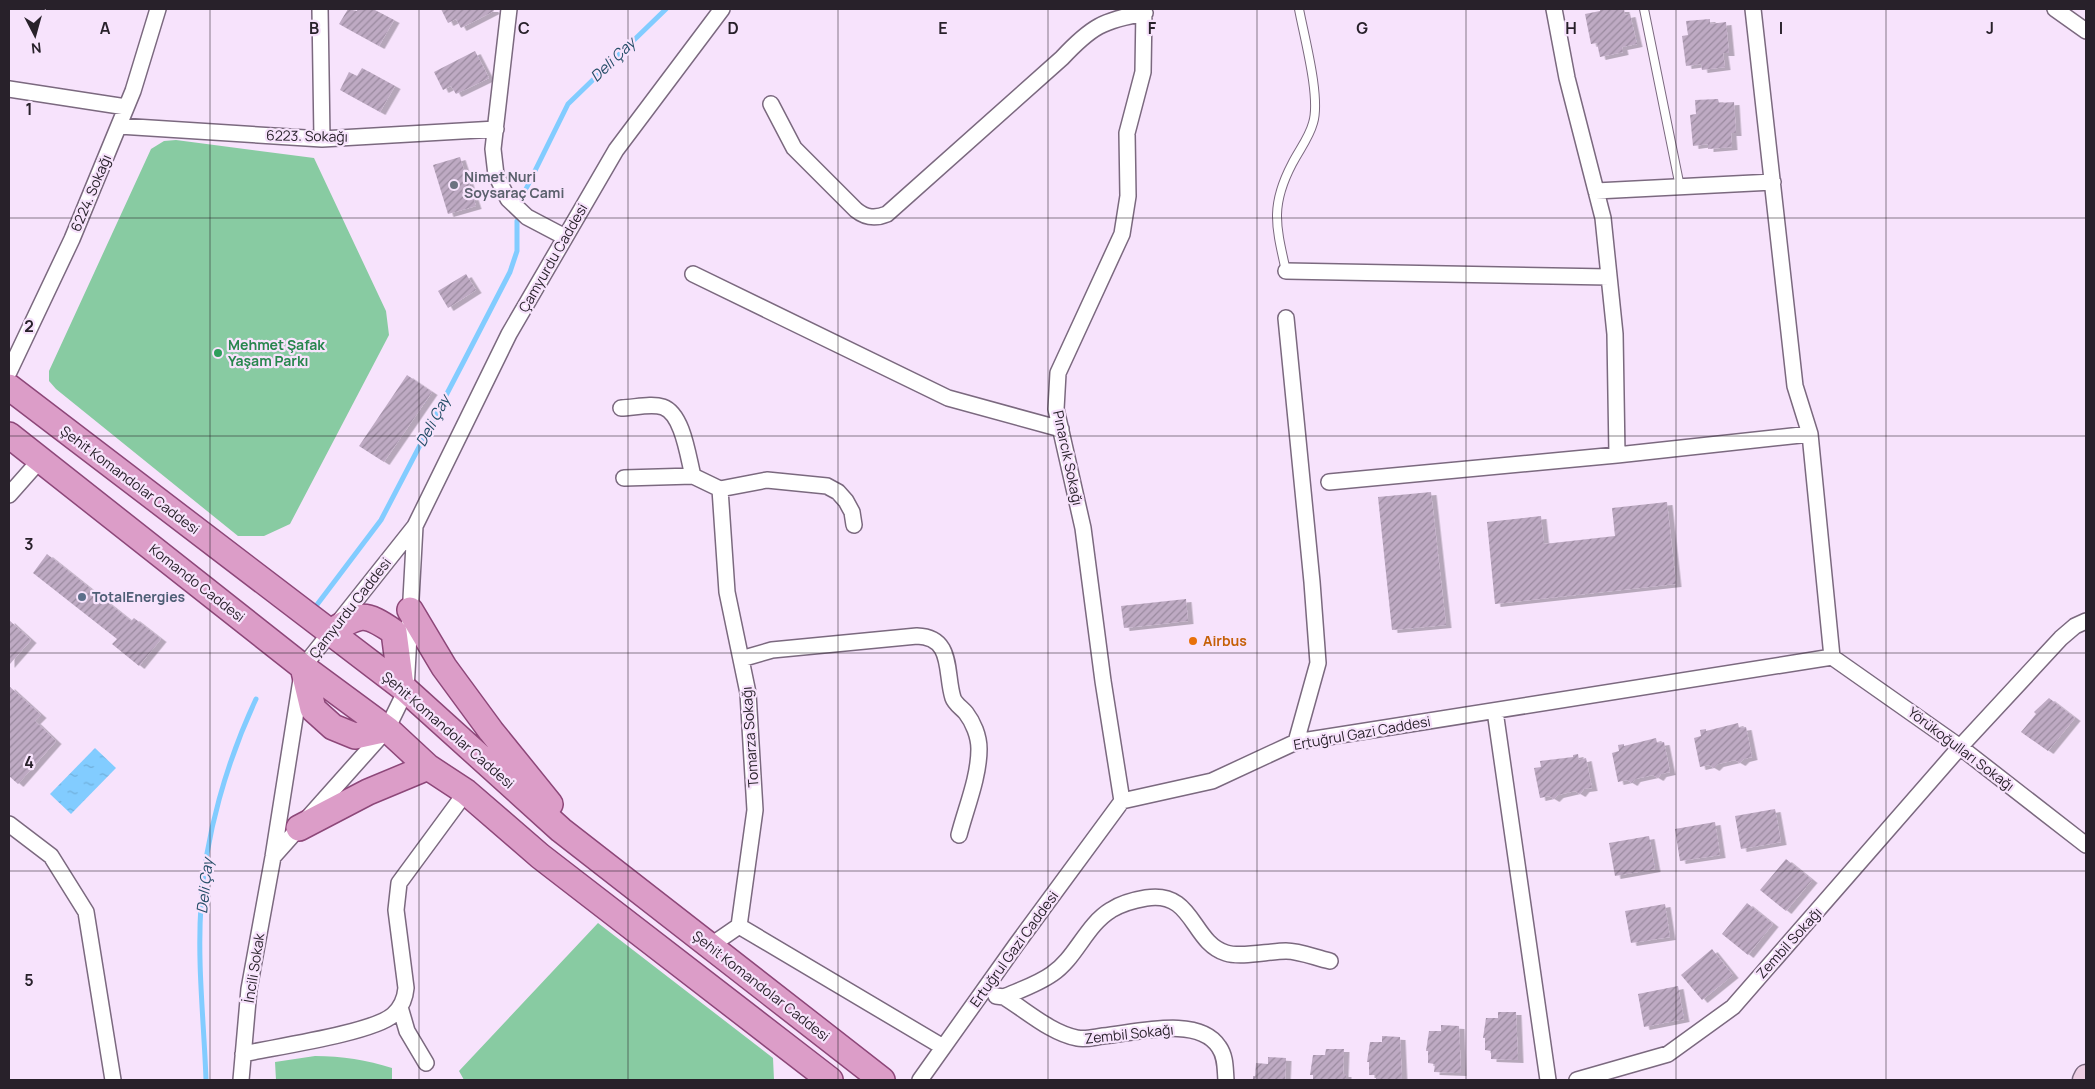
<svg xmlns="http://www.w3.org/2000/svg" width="2095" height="1089" font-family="Manrope,sans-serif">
<defs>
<pattern id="water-ripples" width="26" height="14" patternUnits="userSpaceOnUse" patternTransform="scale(1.25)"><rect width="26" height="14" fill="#82ccff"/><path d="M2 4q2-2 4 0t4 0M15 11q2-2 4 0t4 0" fill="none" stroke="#70afdb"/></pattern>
<pattern id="building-hatch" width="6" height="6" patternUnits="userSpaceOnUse" patternTransform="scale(1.25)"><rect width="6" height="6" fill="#beaac3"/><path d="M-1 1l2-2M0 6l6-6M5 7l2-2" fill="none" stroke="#9a8a9f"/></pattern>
<filter id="shadow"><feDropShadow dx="5.5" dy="3" stdDeviation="0" flood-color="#0004"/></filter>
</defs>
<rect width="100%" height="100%" fill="#f7e3fc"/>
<path fill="#88cba2" d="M176,140L314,158L386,311L389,335L290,524L264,536H238L56,389L49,381V371L151,149L164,141Z
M598,923L773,1058L774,1080H464L459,1071Z
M315,1056C342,1056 367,1060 392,1068V1080H276L275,1062Z"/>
<path fill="url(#water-ripples)" d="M95,748L116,768L71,814L50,794Z"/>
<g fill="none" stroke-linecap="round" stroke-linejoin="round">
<path stroke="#82ccff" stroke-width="5" d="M523,195L568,104L666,9
M316,606L381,520L465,359L510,272L517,251V221
M206,1080C204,1022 197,963 201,905C205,836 227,761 256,699"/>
</g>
<path fill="url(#building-hatch)" filter="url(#shadow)" d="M348,9L357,11L358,9H373L394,20L379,46L339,24Z
M441,9H493L494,11L461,28L456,19L448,23Z
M1600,9H1624L1625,15L1630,14L1637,44L1622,47L1623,52L1600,57L1597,43L1591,44L1585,14L1600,11Z
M1710,19V24L1726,22L1729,53H1723L1725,67L1702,70L1701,64L1686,66L1682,36L1688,35L1686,21Z
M475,51L489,78L456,94L451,86L443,90L434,72Z
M362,68L395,86L380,112L340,90L349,72L357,76Z
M1718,99L1719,103L1734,102L1736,133H1731L1732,147L1708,149V144L1693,146L1690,115L1696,114L1695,100Z
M460,157L476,206L448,214L433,165Z
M466,274L476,290L448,308L438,291Z
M407,375L432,392L384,462L359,446Z
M1431,492L1446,625L1392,630L1378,497Z
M1667,502L1676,584L1495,604L1487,522L1541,516L1544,544L1615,536L1612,508Z
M47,554L131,621L134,618L161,639L139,666L112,644L117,639L33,573Z
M1186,599L1188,621L1124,628L1121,606Z
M9,620L31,640L9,665Z
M9,686L41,715L35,721L56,741L18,784L9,776Z
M2049,698L2075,718L2048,751L2021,732L2036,714L2034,712Z
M1738,723L1739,728L1746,727L1752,757L1744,759L1740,763L1735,760L1718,764L1714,768L1709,765L1700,767L1694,738L1701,736L1700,730L1706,729V731Z
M1656,738L1657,743L1664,742L1670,772L1661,774L1658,778L1653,775L1635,779L1632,783L1627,780L1618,782L1612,753L1619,751L1618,745L1624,744V746Z
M1578,754L1579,760L1586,758L1592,788L1584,789L1580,794L1575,791L1558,795L1554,799L1549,796L1540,798L1534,768L1541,767L1540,761L1573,757V755Z
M1775,809L1781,842L1741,849L1735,816Z
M1715,822L1720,855L1680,861L1675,829Z
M1649,836L1655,869L1615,876L1609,843Z
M1786,859L1812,880L1786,911L1760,890Z
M1747,903L1773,924L1748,955L1722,934Z
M1665,904L1670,937L1631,943L1625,911Z
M1712,949L1733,975L1702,1000L1681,975Z
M1678,986L1684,1019L1644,1027L1638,994Z
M1498,1012H1516L1518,1060L1491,1059V1051L1485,1050V1038H1483L1486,1018H1498Z
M1441,1025L1459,1026L1461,1073L1434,1072L1435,1064L1428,1063V1051H1426L1429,1031H1441Z
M1382,1036L1400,1037L1402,1080H1376V1075H1369V1062H1367L1370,1042H1382Z
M1326,1049H1344L1343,1074H1346V1080H1313V1075H1310L1313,1055H1325Z
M1268,1057L1286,1058L1285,1080H1253V1076H1255L1256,1063L1268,1064Z"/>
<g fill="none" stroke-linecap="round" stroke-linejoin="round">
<defs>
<path id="lane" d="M1644,9L1680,187
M1286,271C1276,226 1270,206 1292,164C1299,150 1309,138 1313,123C1321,98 1304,36 1299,9"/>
<path id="street" d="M320,9L322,139
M509,9L493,149L496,175L508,199L527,217L565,237
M1554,9L1567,78L1603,218L1615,334L1617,455
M1753,9L1795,386L1810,434L1832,657
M2055,9L2086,31
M9,89L126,107
M771,104L794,148L856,210C866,218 875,219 887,214L1062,58C1091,27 1103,20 1145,13
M119,126L322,139L496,129
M1596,191L1773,182
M1286,271L1609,277
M693,274L948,398L1061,429
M1286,318L1312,582L1318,663L1296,742
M9,372L72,239L133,91L158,9
M621,408C633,408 651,403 663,407C683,414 688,457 693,476L720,489L767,480L827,486L838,492L846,501L852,512L854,525
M624,478L693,476
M1329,482L1617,455L1810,434
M720,489L727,592L748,693L755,810L739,926
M9,495L40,460
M1832,657L1960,747L2086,845
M741,659L772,650L917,636C954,637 945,673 953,698C955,704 962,708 966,713C973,722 979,736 979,749C979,777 966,808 959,835
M1495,711L1548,1080
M1122,801L1103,681L1083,528L1056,409L1058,373L1122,234L1128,196L1127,133L1143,72L1144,9
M9,824L51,856L86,912L113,1080
M273,857L387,729L406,690L415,526
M739,926L943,1047
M710,946L739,926
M996,996L1004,997C1027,1011 1051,1033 1077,1038C1085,1040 1095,1037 1103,1036C1135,1033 1199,1015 1219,1047C1226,1057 1225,1069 1226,1080
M1004,997C1020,990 1038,984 1052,974C1076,958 1086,925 1111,910C1122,903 1134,900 1146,898C1194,890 1191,942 1226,953C1241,958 1269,951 1286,951C1300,951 1316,958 1330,961
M400,1007L407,1031L426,1063
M243,1054C275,1047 372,1033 393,1015C401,1008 405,999 406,988L396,910L399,883L466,792
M241,1080L249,989L273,857L303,667L415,526L509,334L616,150L722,9
M920,1080L1016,945L1122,801L1212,781L1296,742L1832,657
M1577,1080L1668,1054L1733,1007L1960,747L2061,638L2075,626L2086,621"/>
<path id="secondary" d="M2084,1080L2086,1076"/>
<path id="primary" d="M9,387L406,690L561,830L882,1080
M9,435L303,667L387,729L428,767L466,792L540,856L830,1080
M410,610L444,667L491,731L550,804
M330,632C361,614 363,611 394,632L401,686
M303,667L313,709L333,727L355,736L387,729
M299,828L368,792L428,767"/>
</defs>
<use href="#lane" stroke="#7b697f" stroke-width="10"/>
<use href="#street" stroke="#7b697f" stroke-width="18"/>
<use href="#secondary" stroke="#7b697f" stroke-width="25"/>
<use href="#primary" stroke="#8d4779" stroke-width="28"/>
<use href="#lane" stroke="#fff" stroke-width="8"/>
<use href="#street" stroke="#fff" stroke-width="15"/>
<use href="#secondary" stroke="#edcee3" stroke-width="22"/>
<use href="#primary" stroke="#dc9dc8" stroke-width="25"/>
</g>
<path fill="none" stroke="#28212a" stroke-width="1" stroke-opacity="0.55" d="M210,9V1080M419,9V1080M628,9V1080M838,9V1080M1048,9V1080M1257,9V1080M1466,9V1080M1676,9V1080M1886,9V1080M9,218H2086M9,436H2086M9,653H2086M9,871H2086"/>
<circle fill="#6b7280" stroke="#f7e3fc" stroke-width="2" cx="454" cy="185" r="5"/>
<circle fill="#2e9e5b" stroke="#f7e3fc" stroke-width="2" cx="218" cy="353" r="5"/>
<circle fill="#5c6f8a" stroke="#f7e3fc" stroke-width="2" cx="82" cy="597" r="5"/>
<circle fill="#e8710a" stroke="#f7e3fc" stroke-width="2" cx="1193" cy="641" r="5"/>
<g text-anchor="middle" stroke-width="4.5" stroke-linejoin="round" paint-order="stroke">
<g font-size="14" fill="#28212a" stroke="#f7e3fc">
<text transform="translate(307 136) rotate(1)" y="5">6223. Sokağı</text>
<text transform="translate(91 193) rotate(-67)" y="5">6224. Sokağı</text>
<text transform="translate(553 258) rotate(-60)" y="5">Çamyurdu Caddesi</text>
<text transform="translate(1068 458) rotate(78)" y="5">Pınarcık Sokağı</text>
<text transform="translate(130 480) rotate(37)" y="5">Şehit Komandolar Caddesi</text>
<text transform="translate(197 583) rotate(38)" y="5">Komando Caddesi</text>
<text transform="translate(350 608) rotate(-52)" y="5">Çamyurdu Caddesi</text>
<text transform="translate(448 730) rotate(41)" y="5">Şehit Komandolar Caddesi</text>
<text transform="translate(1362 733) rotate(-10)" y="5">Ertuğrul Gazi Caddesi</text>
<text transform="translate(750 737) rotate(-94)" y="5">Tomarza Sokağı</text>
<text transform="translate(1961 749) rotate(37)" y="5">Yörükoğulları Sokağı</text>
<text transform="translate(1789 943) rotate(-48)" y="5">Zembil Sokağı</text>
<text transform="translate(1014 949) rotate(-54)" y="5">Ertuğrul Gazi Caddesi</text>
<text transform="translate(254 968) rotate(-81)" y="5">İncili Sokak</text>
<text transform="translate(761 986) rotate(38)" y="5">Şehit Komandolar Caddesi</text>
<text transform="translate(1129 1034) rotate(-6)" y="5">Zembil Sokağı</text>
</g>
<g font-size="14" font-weight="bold" fill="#5b616d" stroke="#f7e3fc" text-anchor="start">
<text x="464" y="182">Nimet Nuri<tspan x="464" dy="16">Soysaraç Cami</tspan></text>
</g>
<g font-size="14" font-weight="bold" fill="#27864d" stroke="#f7e3fc" text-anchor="start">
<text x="228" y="350">Mehmet Şafak<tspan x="228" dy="16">Yaşam Parkı</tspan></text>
</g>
<g font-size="14" font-weight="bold" fill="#4e5e75" stroke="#f7e3fc" text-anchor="start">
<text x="92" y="602">TotalEnergies</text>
</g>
<g font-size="14" font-weight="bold" fill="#c56008" stroke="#f7e3fc" text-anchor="start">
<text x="1203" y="646">Airbus</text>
</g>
<g font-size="15" font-style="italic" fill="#254d67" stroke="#f7e3fc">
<text transform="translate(613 60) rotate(-44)" y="5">Deli Çay</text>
<text transform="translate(433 421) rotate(-62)" y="5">Deli Çay</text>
<text transform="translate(205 886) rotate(-84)" y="5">Deli Çay</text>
</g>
</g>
<g font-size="16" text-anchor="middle" font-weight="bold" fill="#28212a" stroke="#f7e3fc" stroke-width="4.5" stroke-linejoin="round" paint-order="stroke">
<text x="105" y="34">A</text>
<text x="314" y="34">B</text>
<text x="524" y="34">C</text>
<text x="733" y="34">D</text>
<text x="943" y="34">E</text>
<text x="1152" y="34">F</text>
<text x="1362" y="34">G</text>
<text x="1571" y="34">H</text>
<text x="1781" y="34">I</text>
<text x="1990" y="34">J</text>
<text x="29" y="115">1</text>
<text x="29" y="332">2</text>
<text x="29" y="550">3</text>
<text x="29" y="768">4</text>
<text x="29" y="986">5</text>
</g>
<rect width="2095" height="1089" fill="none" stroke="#28212a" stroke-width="20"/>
<g transform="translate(35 35) rotate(174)" stroke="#f7e3fc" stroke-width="4" paint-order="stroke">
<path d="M0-4L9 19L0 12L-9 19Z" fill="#28212a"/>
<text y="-8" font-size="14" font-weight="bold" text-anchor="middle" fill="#28212a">N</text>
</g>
</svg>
